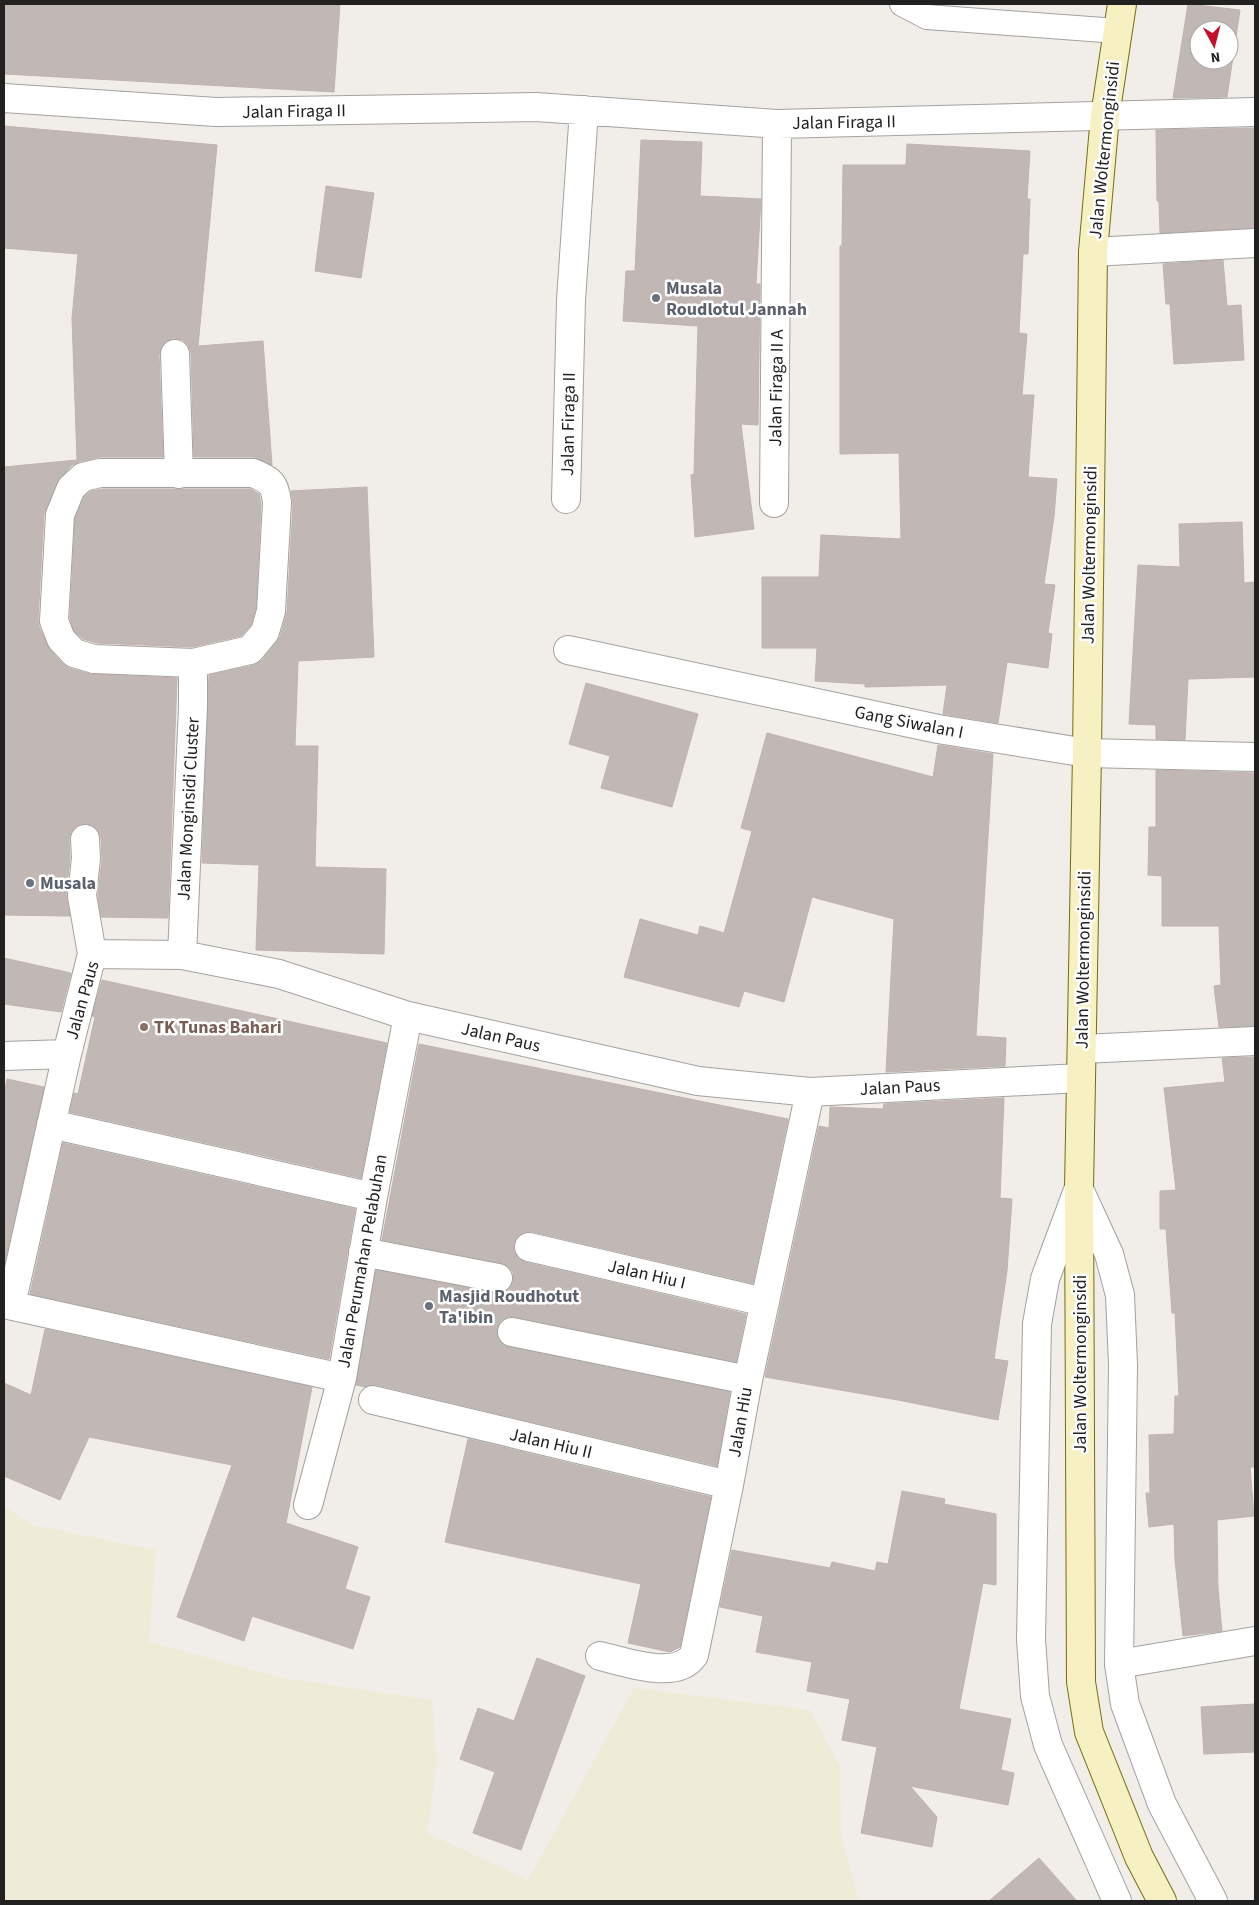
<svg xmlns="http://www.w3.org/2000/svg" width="1259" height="1905" font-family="'Source Sans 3',sans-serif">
<rect width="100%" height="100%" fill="#f1ede9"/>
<path fill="#eeecd6" d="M4,1506L33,1525L156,1550L149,1642L283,1678L432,1700L437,1761L427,1833L528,1880L634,1688L810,1710L840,1766L841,1836L859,1901H4Z"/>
<path fill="#c1b8b6" stroke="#c2b2ac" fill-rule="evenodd" d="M4,4H340L334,92L4,74Z
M1188,4L1240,10L1227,97L1173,98ZM1199,30H1229V60H1199Z
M4,126L217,145L198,346L263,341L272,465L253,457H194L191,353L188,345L183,340L174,338L166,341L162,346L159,355L163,457H100L79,462L72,465L57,482L44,514L38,620L39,627L50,650L63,664L69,668L90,674L177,678L168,918L101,917L98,895L102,859L101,838L98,830L92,825L85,823L76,826L71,832L69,839L70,858L66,895L70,916L4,915V467L77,460L72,318L78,254L4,248Z
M1255,128V228L1160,233L1159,201H1157L1156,130Z
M641,140L702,142L700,196L761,199L756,284H760L758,425L741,424L754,529L695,537L691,475L694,474L698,326L623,321L626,271H635Z
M907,144L1030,151L1027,199H1030L1028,254H1023L1019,333L1027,334L1022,395H1034L1028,477L1057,479L1054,517L1044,584L1055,585L1048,633L1052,634L1048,668L1007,662L998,723L943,714L947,685L865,687V684L815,681L817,648H762V577H819L821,535L901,539L899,453L840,454V246H842L843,165H906Z
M326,186L374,193L361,278L315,271Z
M1223,260L1227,306L1241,305L1244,360L1174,364L1170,304H1166L1163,264Z
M367,487L374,657L298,661L295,746H318L315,867L386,869L384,954L256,950L259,865L202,863L209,675L254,665L262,660L280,637L287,612L293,504L291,491Z
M102,489H250L259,494L261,504L256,608L251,625L241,636L192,647L97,643L83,639L74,631L70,618L75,518L84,497L91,491Z
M1242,522L1244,583L1254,582L1255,677L1188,679L1185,740L1156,739V725L1129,724L1138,565L1180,567L1179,524Z
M586,683L698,714L672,807L601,788L610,756L569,744Z
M767,733L933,777L938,745L993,754L976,1036L1006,1038L1005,1066L886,1072L894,919L812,897L784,1002L744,991L739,1007L624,977L640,919L698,935L700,926L724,933L752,831L741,828Z
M1156,770L1255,773V1026L1219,1027L1214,986L1221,985L1219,926H1162V876L1148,875L1149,827H1156Z
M4,958L71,973L61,1012L4,1004Z
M102,980L387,1043L361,1178L70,1112L74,1093L78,1094L95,1017L92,1016Z
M419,1044L788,1119L753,1283L533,1232H525L518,1236L514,1244V1251L518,1258L525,1262L746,1314L736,1362L515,1317H508L501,1321L497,1329V1336L501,1343L509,1347L730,1392L717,1466L377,1385L365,1387L356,1385L376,1270L496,1293H504L509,1289L513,1280V1272L509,1267L501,1263L382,1240Z
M1255,1057V1467H1250L1254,1516L1217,1520L1218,1588L1222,1631L1183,1636L1175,1560L1174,1524L1149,1527L1146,1493H1150L1149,1435L1174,1434L1175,1396H1179L1175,1313H1172L1166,1229H1160V1191L1176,1190L1164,1088L1225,1082L1222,1058Z
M7,1079L44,1087L4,1266V1096Z
M1004,1098L1000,1198L1012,1199L1007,1271L994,1359L1008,1361L998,1420L898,1400L765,1377L819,1126L829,1128L830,1107L883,1109L884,1104Z
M63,1143L355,1209L329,1359L30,1294Z
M45,1329L312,1387L286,1523L358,1547L345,1589L370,1597L353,1649L252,1616L244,1641L177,1617L232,1465L89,1437L60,1500L4,1476V1383L31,1395Z
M468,1439L711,1497L680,1647L670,1652L628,1643L641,1584L445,1542Z
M902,1491L945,1499L944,1504L996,1514V1585L983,1583L959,1709L1011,1719L1001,1770L1014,1773L1008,1805L910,1786L937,1817L932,1847L861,1833L877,1747L842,1740L850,1699L807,1691L812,1662L756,1652L763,1616L720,1607L732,1550L830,1568L832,1562L875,1571L877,1562L888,1564Z
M537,1658L585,1676L521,1850L473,1833L495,1772L460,1759L478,1708L514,1721Z
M1255,1704V1752L1204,1754L1201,1707Z
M1039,1858L1077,1901H989Z"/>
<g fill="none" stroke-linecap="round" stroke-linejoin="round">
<defs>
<path id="service" d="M902,4L927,17L1117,31"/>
<path id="minor" d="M4,98L216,112L536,107L777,124L1255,112
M1093,252L1255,243
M175,354L179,474
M100,473H253C271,481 275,483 277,503L271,611L265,632L250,650L193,663L94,659L74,653L61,639L54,621L60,515L71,488L83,477Z
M566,499L571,300L584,110
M774,503L777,124
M568,650L938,729L1087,753L1255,757
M85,839L86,858L82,896L92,954
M182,955L193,707V663
M1082,1049L1255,1041
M4,1056L67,1054L92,954L182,955L279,974L408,1016L698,1081L810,1092L1081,1078
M51,1124L373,1197
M529,1247L765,1302
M363,1252L498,1278
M4,1304L342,1378
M11,1305L67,1054
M512,1332L748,1380
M373,1400L729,1485
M308,1505L342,1378L373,1197L408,1016
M600,1656C625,1662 677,1681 694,1655L729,1485L748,1380L810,1092
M1119,1664L1255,1641"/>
<path id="tertiary" d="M1079,1189L1109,1254L1120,1295L1123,1365L1119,1664L1125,1704L1162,1804L1213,1901
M1078,1190L1045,1279L1037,1324L1031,1639L1035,1696L1048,1745L1117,1901"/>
<path id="secondary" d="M1122,4L1105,116L1093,252L1087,753L1079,1189L1081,1682L1089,1732L1139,1857L1162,1901"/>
</defs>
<use href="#service" stroke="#a2a2a2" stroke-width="26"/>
<use href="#minor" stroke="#a2a2a2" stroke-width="30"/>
<use href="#tertiary" stroke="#a2a2a2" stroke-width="30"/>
<use href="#secondary" stroke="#736f0e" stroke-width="30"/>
<use href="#service" stroke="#fff" stroke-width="24"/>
<use href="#minor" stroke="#fff" stroke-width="28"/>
<use href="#tertiary" stroke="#fff" stroke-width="28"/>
<use href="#secondary" stroke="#f6f0c2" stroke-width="28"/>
</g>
<g fill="#6b7280" stroke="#fff" stroke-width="2">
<circle cx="656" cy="298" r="5"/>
<circle cx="30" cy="883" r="5"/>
<circle cx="429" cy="1306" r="5"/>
</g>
<circle fill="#8d6e63" stroke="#fff" stroke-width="2" cx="144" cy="1027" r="5"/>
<g text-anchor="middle" stroke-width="5" stroke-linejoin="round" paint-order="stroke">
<g font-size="18" fill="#212121" stroke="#fff">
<text transform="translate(294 111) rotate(-1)" y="6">Jalan Firaga II</text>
<text transform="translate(844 122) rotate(-1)" y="6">Jalan Firaga II</text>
<text transform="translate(1104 150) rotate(-84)" y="6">Jalan Woltermonginsidi</text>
<text transform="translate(776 388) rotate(-89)" y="6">Jalan Firaga II A</text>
<text transform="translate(568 424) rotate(-89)" y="6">Jalan Firaga II</text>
<text transform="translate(1089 555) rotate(-89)" y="6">Jalan Woltermonginsidi</text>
<text transform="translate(909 722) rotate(11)" y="6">Gang Siwalan I</text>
<text transform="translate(188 809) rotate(-87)" y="6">Jalan Monginsidi Cluster</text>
<text transform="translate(1083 960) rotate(-89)" y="6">Jalan Woltermonginsidi</text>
<text transform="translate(82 1000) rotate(-74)" y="6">Jalan Paus</text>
<text transform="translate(501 1037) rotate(13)" y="6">Jalan Paus</text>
<text transform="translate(900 1087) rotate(-3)" y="6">Jalan Paus</text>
<text transform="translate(362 1261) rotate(-80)" y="6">Jalan Perumahan Pelabuhan</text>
<text transform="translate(647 1274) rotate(13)" y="6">Jalan Hiu I</text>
<text transform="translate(1080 1364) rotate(-90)" y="6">Jalan Woltermonginsidi</text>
<text transform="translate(740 1422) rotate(-80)" y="6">Jalan Hiu</text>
<text transform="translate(551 1443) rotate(13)" y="6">Jalan Hiu II</text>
</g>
<g font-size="18" font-weight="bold" fill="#5b616d" stroke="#fff" text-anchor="start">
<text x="666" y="294">Musala<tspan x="666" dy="21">Roudlotul Jannah</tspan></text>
<text x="40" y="889">Musala</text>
<text x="439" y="1302">Masjid Roudhotut<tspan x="439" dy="21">Ta'ibin</tspan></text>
</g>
<g font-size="18" font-weight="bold" fill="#785e54" stroke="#fff" text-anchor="start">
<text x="154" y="1033">TK Tunas Bahari</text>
</g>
</g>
<rect width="1259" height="1905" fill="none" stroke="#212121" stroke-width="10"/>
<g transform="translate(1214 45) rotate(173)"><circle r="24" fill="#ffffff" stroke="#a6a6a6"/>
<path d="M0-4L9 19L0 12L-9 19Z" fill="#c40f2b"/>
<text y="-8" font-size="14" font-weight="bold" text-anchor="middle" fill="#212121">N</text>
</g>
</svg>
